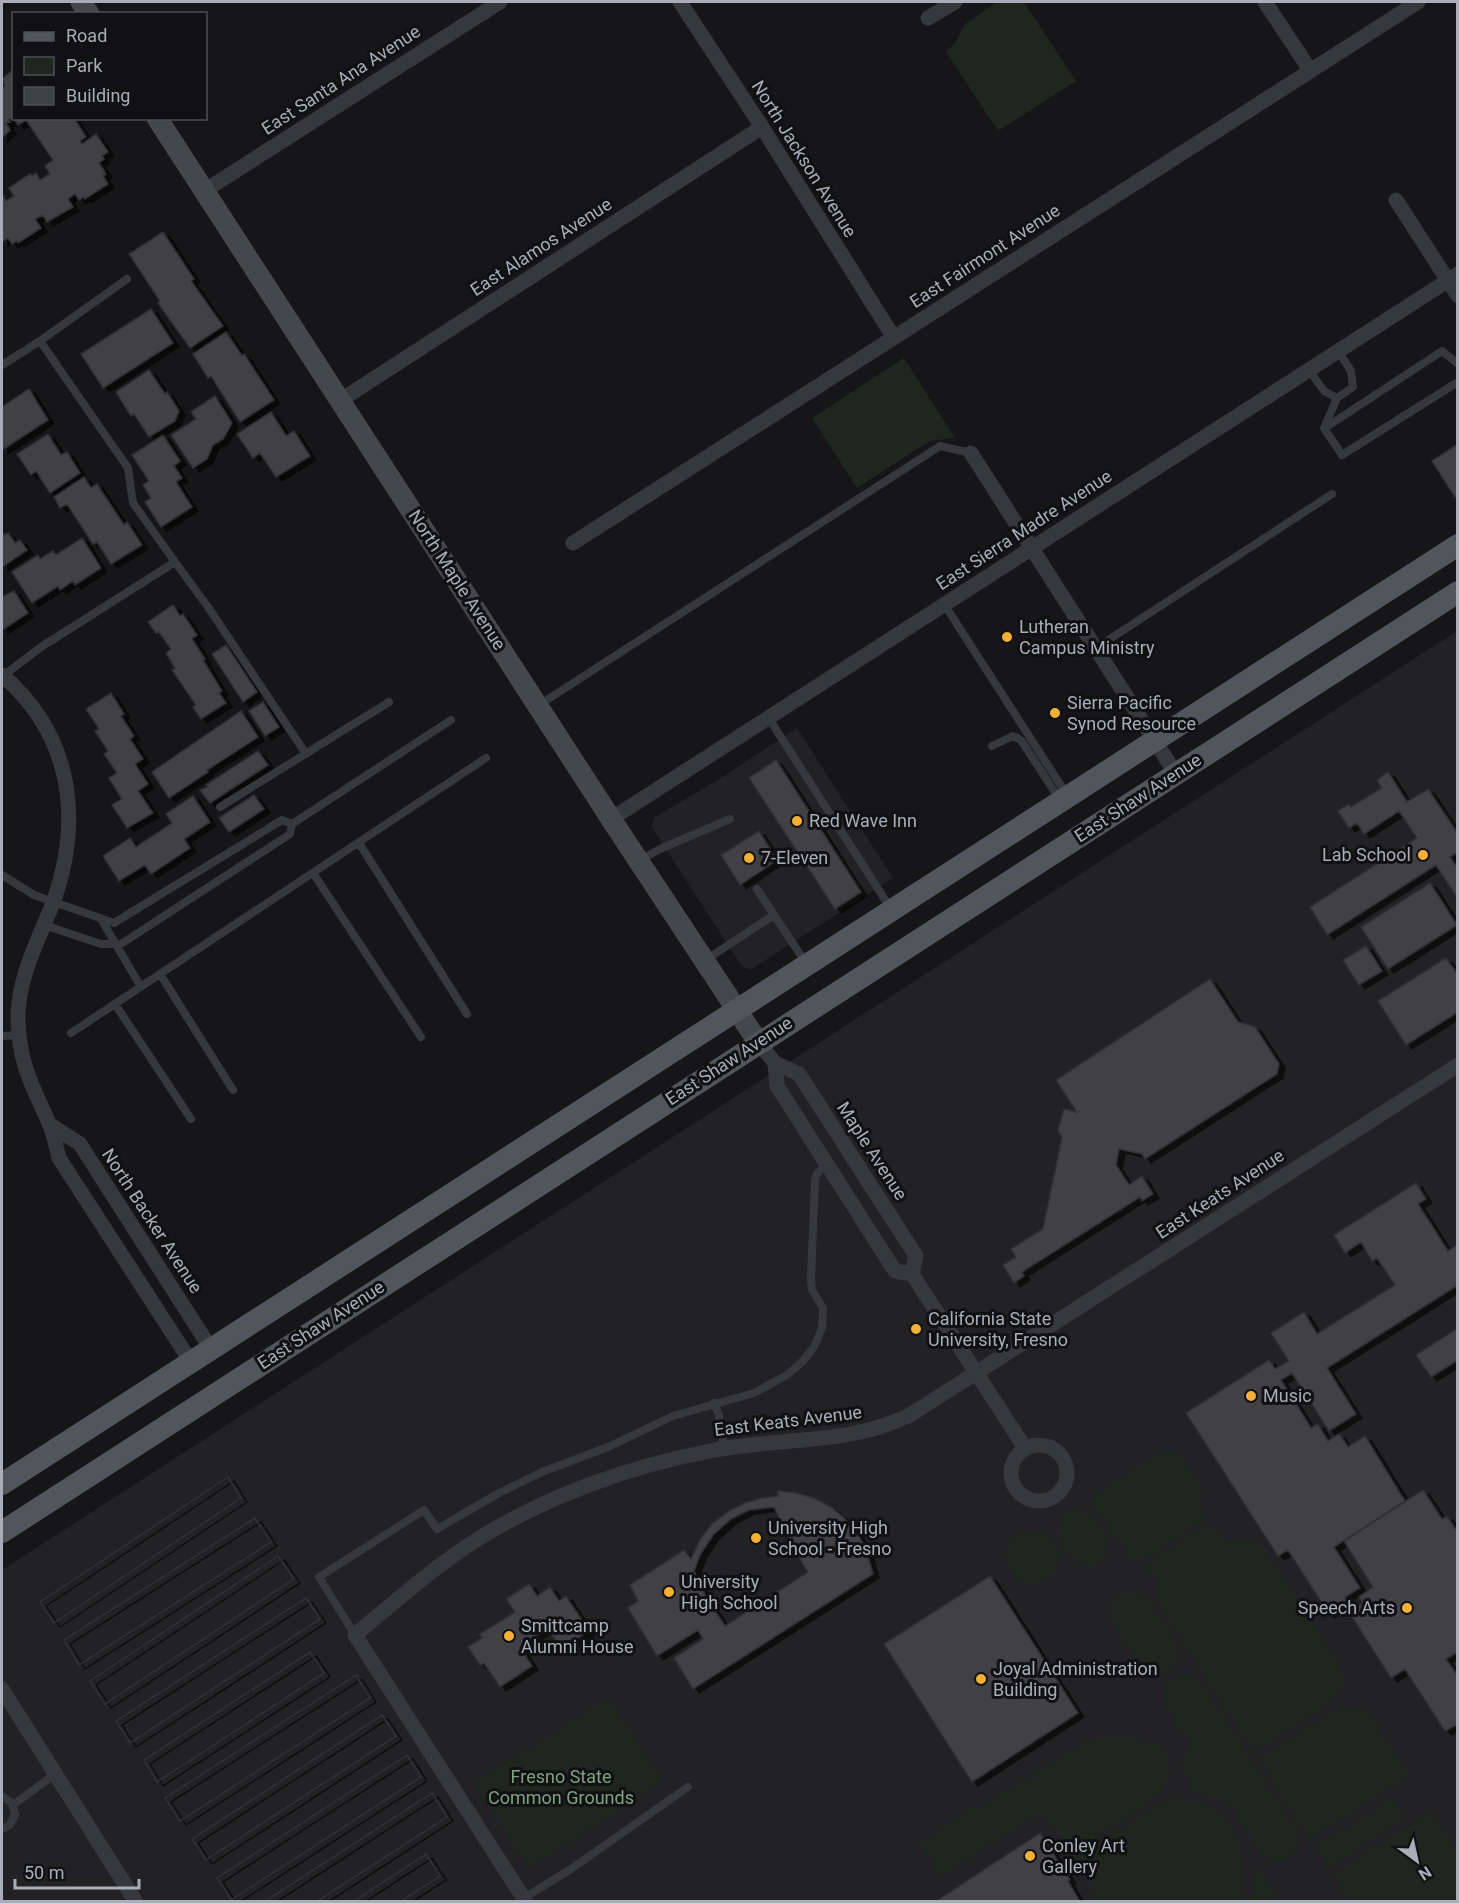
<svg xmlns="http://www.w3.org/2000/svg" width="1459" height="1903" font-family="Roboto,sans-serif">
<defs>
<filter id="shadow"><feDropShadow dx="6" dy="4" stdDeviation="0" flood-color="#0009"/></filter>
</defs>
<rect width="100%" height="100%" fill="#161618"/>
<path fill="#222225" d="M1457,631V1901L2,1902V1570Z
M797,728L893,878L750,970L741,965L651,826L655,817L721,778Z"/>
<path fill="#1e261f" d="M997,2H1024L1076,81L998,131L946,52L955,43L965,24Z
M904,358L955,438L930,441L857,488L812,418Z
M1169,1450L1178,1454L1202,1490L1199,1504L1204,1520L1142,1559L1134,1561L1128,1556L1090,1498L1161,1452Z
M1077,1509L1090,1514L1108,1541C1109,1549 1107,1556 1100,1562C1076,1581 1033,1519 1077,1509Z
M1207,1526C1214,1532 1224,1540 1234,1541C1243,1542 1250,1540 1259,1542L1344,1673L1342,1685L1329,1703L1253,1751L1157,1601V1578L1144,1567Z
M1007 1557a26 26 0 1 1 52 0a26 26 0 1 1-52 0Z
M1130,1592C1135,1593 1140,1594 1144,1597C1154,1604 1177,1645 1178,1656C1173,1672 1160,1678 1145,1670L1114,1624L1111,1617L1113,1603L1123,1594Z
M1181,1676L1196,1678L1201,1683L1298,1833V1847L1287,1859L1274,1861L1262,1854L1226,1798H1206L1187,1782L1182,1764L1190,1742C1177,1722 1145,1689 1181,1676Z
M608,1698L662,1782L529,1867L475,1784Z
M1343,1706L1367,1711L1409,1775L1309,1839L1259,1760Z
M1123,1736C1139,1738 1152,1741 1165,1752C1168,1762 1171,1775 1166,1785C1157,1801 1089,1840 1070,1852L1043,1811L941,1875L920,1844L975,1807L978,1811L1085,1742L1102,1737Z
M1173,1799C1232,1799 1250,1851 1240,1901H1094L1099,1897L1074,1859L1162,1803Z
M1392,1799L1404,1818L1328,1867L1315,1848Z
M1432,1811L1457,1852V1901H1351L1333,1875Z
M1256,1866L1277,1900L1275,1901H1249L1254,1879L1253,1868Z"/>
<path fill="#404145" stroke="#303034" stroke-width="1.5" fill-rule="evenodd" filter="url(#shadow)" d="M14,69V117L9,120L10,122L6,123L10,130L2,138V87L5,86L2,79Z
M17,118H74L86,137L80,141L82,144L96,134L108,152L102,156L104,159L99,163L106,174L103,176L108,184L85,199L84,197L79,200L75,194L68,199L73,207L47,222L43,215L35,219L41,228L18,243L17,241L12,244L8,238L2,242V193L6,201L14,196L9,188L30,174L32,176L36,173L40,180L50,174L45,166L53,160L26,120L18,125L15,120Z
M163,232L194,279L191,281L223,326L190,348L158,303L160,301L129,254Z
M151,309L173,343L103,388L81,354Z
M226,332L242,356L244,354L274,400L240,422L211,376L208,378L193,354Z
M149,370L165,394L167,392L179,411L175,421L149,437L134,414L131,416L116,392Z
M29,389L48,420L2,450V407Z
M215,396L232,423L223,439L213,445L207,459L193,468L171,435L196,419L191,412Z
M271,412L286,436L294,431L310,456L276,477L260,453L253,458L237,434Z
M48,434L61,455L67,452L80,473L50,493L36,471L31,475L17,454Z
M163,435L180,461L174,466L182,478L176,482L192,507L161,527L145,502L151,498L143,485L149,481L132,455Z
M1458,444V496L1455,497L1432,461Z
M84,477L91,488L97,484L124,525L127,522L142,545L111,564L97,542L93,544L67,504L60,508L54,497Z
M2,531L4,535L8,533L15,543L20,540L27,550L2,567Z
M82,538L101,568L75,585L73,581L60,590L58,586L32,603L12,572L38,555L40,559L53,551L56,555Z
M14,591L28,613L2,630V597Z
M173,605L180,616L183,614L197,635L192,639L205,659L203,660L222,691L219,693L226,703L201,719L193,707L196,705L172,670L175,668L166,653L171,649L159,632L156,633L148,622Z
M226,645L257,692L243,702L212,654Z
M111,693L124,714L121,716L134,736L130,739L143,759L135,764L148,784L138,791L153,813L127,828L112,805L122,799L109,778L117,773L104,754L108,751L95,731L99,729L86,709Z
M263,702L279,727L265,736L249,711Z
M241,711L258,737L207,770L208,772L169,798L152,772Z
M258,751L268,765L210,803L200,790L208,787L206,785Z
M776,760L861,892L835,909L749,778Z
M1388,772L1407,802L1428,789L1458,834V852L1450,857L1456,866L1458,865V899L1436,865L1327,935L1310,907L1417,838L1399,811L1364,834L1357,823L1349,828L1338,811L1349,804L1351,807L1382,788L1377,780Z
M254,795L264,809L229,832L219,818Z
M193,796L210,822L184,839L190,848L151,874L145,865L119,881L103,856L130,838L136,847L172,823L166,814Z
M759,831L777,860L740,885L721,855Z
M1430,883L1457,925L1388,969L1361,927Z
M1366,946L1382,971L1359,985L1343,960Z
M1446,958L1458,975V1012L1406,1045L1378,1001Z
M1210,979L1238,1022L1255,1027L1279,1064L1277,1074L1145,1159L1142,1154L1119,1149L1116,1165L1129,1185L1142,1176L1153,1194L1142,1201L1140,1197L1022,1272L1024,1276L1014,1283L1003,1265L1016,1257L1011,1249L1043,1229L1062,1137L1058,1130L1064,1109L1077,1112L1056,1080Z
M1416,1183L1426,1199L1418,1204L1448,1251L1458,1244V1285L1327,1368L1356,1414L1329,1431L1292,1373L1281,1380L1311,1428L1318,1424L1328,1441L1339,1434L1348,1447L1365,1436L1405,1501L1334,1547L1360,1588L1345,1597L1348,1601L1329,1614L1288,1550L1278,1556L1186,1413L1269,1360L1275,1369L1289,1361L1271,1333L1304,1312L1317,1334L1395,1285L1377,1258L1372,1261L1361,1242L1345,1253L1334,1235Z
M1458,1328V1360L1431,1377L1416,1355Z
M228,1477L241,1498L54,1623L40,1602Z
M228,1477L241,1498L54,1623L40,1602Z
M1423,1490L1442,1519L1447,1516L1458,1533V1652L1446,1659L1458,1676V1724L1445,1731L1405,1669L1391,1678L1349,1612L1363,1603L1359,1597L1373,1587L1344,1541Z
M778,1491L796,1493L814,1498L831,1507L844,1518L856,1531L866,1549L873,1574L693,1689L674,1658L703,1639L698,1630L657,1656L628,1608L638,1601L630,1585L684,1550L691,1559L701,1538L713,1523L729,1511L745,1503L763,1498L778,1496ZM774,1507L794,1549L808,1572L725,1626L707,1599L694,1571L700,1555L713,1535L731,1519L749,1510Z
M255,1518L271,1542L79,1665L64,1640Z
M255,1518L271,1542L79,1665L64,1640Z
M278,1556L294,1579L105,1704L90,1681Z
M278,1556L294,1579L105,1704L90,1681Z
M990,1576L1078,1713L972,1782L884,1644Z
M529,1584L537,1596L550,1587L559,1601L566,1596L589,1631L561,1649L548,1628L520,1647L532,1666L500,1687L484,1663L480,1665L468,1647L482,1638L480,1634L515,1612L506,1599Z
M306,1598L320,1619L130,1743L116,1721Z
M306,1598L320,1619L130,1743L116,1721Z
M310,1652L324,1673L157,1782L144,1760Z
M310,1652L324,1673L157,1782L144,1760Z
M356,1675L370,1698L180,1821L165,1798Z
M356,1675L370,1698L180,1821L165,1798Z
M382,1715L396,1736L206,1860L192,1839Z
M382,1715L396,1736L206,1860L192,1839Z
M407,1755L421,1777L231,1900L217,1878Z
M407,1755L421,1777L231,1900L217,1878Z
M432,1793L447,1817L316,1902H264Z
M432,1793L447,1817L316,1902H264Z
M1040,1833L1070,1880L1068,1881L1080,1902H935Z
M426,1854L440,1876L400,1902H353Z
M426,1854L440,1876L400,1902H353Z"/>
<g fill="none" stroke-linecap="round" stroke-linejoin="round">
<path stroke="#37383d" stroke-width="8" d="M40,341L127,279
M2,365L40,341L128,468L133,503L175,562L41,647L3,676
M1309,370L1324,391L1337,398L1353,387L1351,371L1338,351
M1337,398L1324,428L1342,455L1458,382
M1325,428L1442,351L1458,364
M175,562L208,607L306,754
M944,604L1067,795
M1096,648L1332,494
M539,705L940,446L971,453
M768,717L891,909
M992,746L1013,736L1021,740L1060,800
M220,807L389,702
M292,824L451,720
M359,843L467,1014
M640,860L660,849L730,819
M313,873L421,1037
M2,875L34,895L114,923L282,820L292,824L290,834L121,944H101L44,925
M757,889L774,915
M101,919L141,987
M707,959L774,915L806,963
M160,974L233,1090
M115,1004L191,1119
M71,1033L486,758
M2,1036L19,1035
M714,1403L719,1415L724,1448
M355,1635L319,1577L424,1510L437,1529L499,1493L542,1472L608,1447L673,1416L754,1393L787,1375L802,1362L814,1347L822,1328L823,1308L812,1290L811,1278L815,1181L817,1174L826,1164
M2,1796L12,1803L15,1814L10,1825L2,1829
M13,1805L55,1774
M524,1898L571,1869L688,1787"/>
<path stroke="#37383d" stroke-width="15" d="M680,2L762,127L894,338
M1265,2L1310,70
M928,18L955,2
M204,191L500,2
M1396,200L1458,296
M341,400L762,127
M971,453L1176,774
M573,543L1418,2
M2,675C72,735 83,819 53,903C39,939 19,975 18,1015C18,1061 31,1083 49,1123C54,1134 56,1146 59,1158L191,1362
M611,819L1458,274
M758,1042L775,1063L799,1074L916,1256L912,1274L1025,1448
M775,1063L777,1086L895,1271L912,1274
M49,1124L80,1144L211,1349
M1011 1473a28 28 0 1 1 56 0a28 28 0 1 1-56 0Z
M2,1689L136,1902
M526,1902L355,1635C396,1601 436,1565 481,1537C550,1495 631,1466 710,1451C778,1437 846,1446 910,1415L1458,1065"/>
<path stroke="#45474d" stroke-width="21" d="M81,2L89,14
M157,118L611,819L758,1042"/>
<path stroke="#53555c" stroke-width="22" d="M2,1484L1458,545
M2,1532L1458,592"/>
</g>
<g fill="#f2b134" stroke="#111113" stroke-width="2">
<circle cx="1007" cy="637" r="6"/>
<circle cx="1055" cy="713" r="6"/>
<circle cx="797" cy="821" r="6"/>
<circle cx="1423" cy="855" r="6"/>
<circle cx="749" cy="858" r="6"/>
<circle cx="916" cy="1329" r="6"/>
<circle cx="1251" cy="1396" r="6"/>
<circle cx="756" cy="1538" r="6"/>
<circle cx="669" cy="1592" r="6"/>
<circle cx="1407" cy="1608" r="6"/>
<circle cx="509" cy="1636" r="6"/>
<circle cx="981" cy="1679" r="6"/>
<circle cx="1030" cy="1856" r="6"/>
</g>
<g text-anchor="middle" stroke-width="6" stroke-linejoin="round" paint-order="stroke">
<g font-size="18" fill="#a8adb8" stroke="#111113">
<text transform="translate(341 80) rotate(-33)" y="6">East Santa Ana Avenue</text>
<text transform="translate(804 159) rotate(58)" y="6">North Jackson Avenue</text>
<text transform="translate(541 247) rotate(-33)" y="6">East Alamos Avenue</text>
<text transform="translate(985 256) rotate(-33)" y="6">East Fairmont Avenue</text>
<text transform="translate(1024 530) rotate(-33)" y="6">East Sierra Madre Avenue</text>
<text transform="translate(457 580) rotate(57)" y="6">North Maple Avenue</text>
<text transform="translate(1138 798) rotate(-33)" y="6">East Shaw Avenue</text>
<text transform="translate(729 1061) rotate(-33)" y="6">East Shaw Avenue</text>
<text transform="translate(872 1151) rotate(57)" y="6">Maple Avenue</text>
<text transform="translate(1220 1194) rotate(-33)" y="6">East Keats Avenue</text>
<text transform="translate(152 1221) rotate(57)" y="6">North Backer Avenue</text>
<text transform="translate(321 1325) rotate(-33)" y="6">East Shaw Avenue</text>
<text transform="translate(788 1421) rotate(-7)" y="6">East Keats Avenue</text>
</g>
<g font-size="18" fill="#a8adb8" stroke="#111113" text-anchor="start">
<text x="1019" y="633">Lutheran<tspan x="1019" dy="21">Campus Ministry</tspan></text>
<text x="1067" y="709">Sierra Pacific<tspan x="1067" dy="21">Synod Resource</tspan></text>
<text x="809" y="827">Red Wave Inn</text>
<text x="1411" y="861" text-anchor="end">Lab School</text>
<text x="761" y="864">7-Eleven</text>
<text x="928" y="1325">California State<tspan x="928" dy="21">University, Fresno</tspan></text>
<text x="1263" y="1402">Music</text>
<text x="768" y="1534">University High<tspan x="768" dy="21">School - Fresno</tspan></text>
<text x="681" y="1588">University<tspan x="681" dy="21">High School</tspan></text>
<text x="1395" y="1614" text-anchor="end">Speech Arts</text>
<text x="521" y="1632">Smittcamp<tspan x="521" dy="21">Alumni House</tspan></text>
<text x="993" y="1675">Joyal Administration<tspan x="993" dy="21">Building</tspan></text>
<text x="1042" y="1852">Conley Art<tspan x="1042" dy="21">Gallery</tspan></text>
</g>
<g font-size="18" fill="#7fa381" stroke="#111113">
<text x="561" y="1783">Fresno State<tspan x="561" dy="21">Common Grounds</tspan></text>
</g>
</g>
<rect width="1459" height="1903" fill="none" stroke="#a8adb8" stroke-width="6"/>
<rect x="12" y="12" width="195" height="108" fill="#111113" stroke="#4d4f55" stroke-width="1.5"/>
<rect x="24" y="32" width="30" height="9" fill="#53555c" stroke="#4d4f55" stroke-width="1.5"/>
<text x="66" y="42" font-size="18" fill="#a8adb8">Road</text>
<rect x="24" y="57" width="30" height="18" fill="#1e261f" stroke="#4d4f55" stroke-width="1.5"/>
<text x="66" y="72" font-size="18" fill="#a8adb8">Park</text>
<rect x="24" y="87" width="30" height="18" fill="#404145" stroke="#4d4f55" stroke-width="1.5"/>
<text x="66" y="102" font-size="18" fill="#a8adb8">Building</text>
<g transform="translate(1417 1861) rotate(147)" stroke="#111113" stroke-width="4.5" paint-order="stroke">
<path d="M0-4.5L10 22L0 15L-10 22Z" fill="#a8adb8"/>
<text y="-9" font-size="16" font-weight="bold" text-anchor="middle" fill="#a8adb8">N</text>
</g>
<path d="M15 1879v9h124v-9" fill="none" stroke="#a8adb8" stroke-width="3"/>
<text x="24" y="1879" font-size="18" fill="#a8adb8" stroke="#111113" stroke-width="4.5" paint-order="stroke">50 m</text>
</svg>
